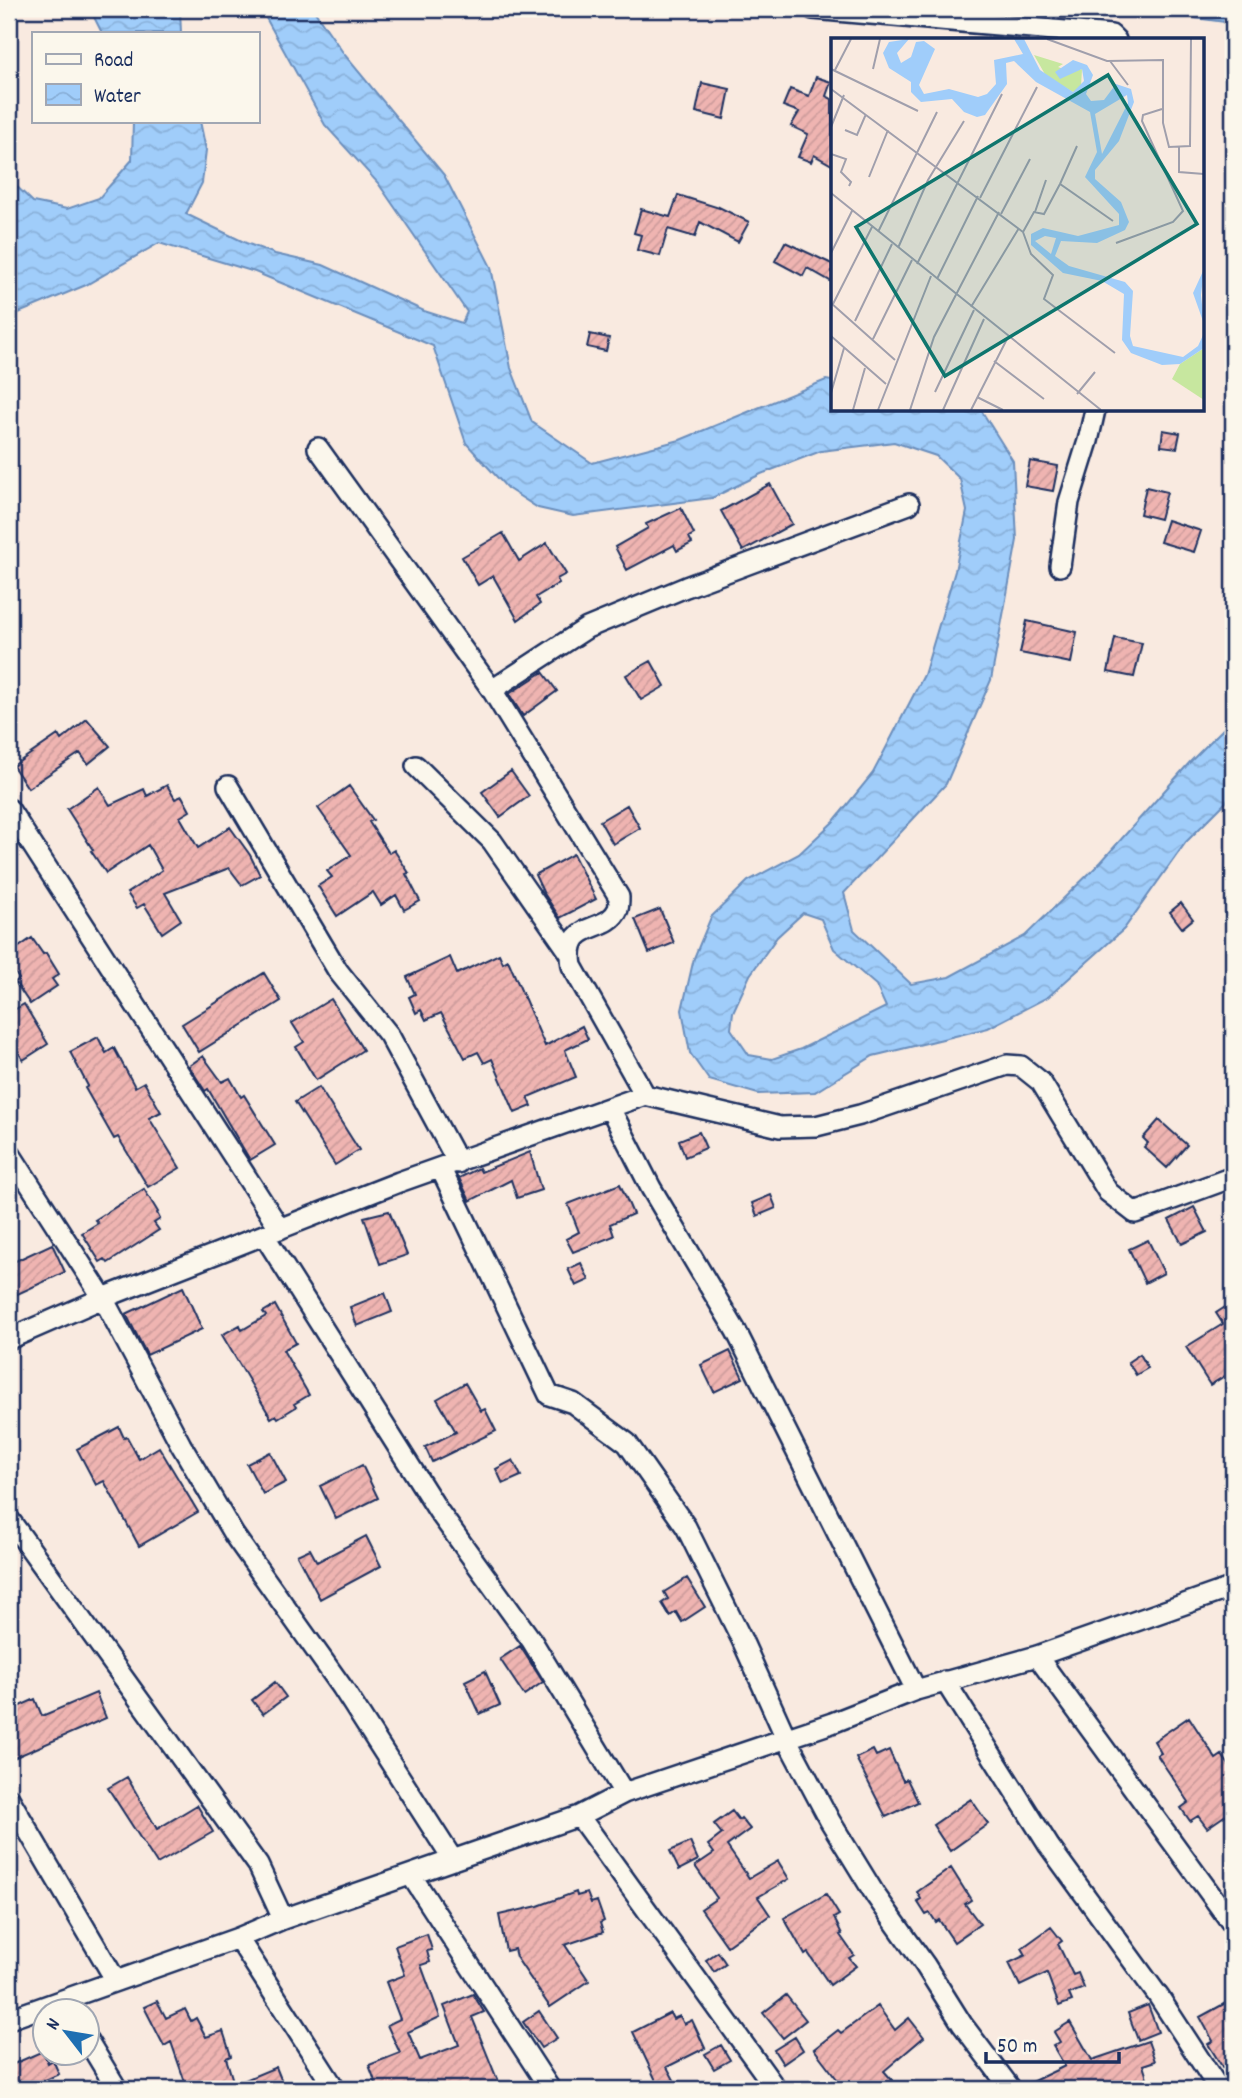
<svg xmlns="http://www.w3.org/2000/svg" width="1242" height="2098" font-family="Dekko,sans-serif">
<defs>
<pattern id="water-waves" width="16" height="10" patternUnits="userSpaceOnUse" patternTransform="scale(1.75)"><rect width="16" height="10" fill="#a0cdfa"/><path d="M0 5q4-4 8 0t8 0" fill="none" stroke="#89b0d9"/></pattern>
<pattern id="building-hatch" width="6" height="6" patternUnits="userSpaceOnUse" patternTransform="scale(1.75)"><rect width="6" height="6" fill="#efb4b1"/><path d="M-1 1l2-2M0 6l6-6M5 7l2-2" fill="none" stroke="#cc9b9b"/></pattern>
</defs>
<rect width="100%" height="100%" fill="#f9eae0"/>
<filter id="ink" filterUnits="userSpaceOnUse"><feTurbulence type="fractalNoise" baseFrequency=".0143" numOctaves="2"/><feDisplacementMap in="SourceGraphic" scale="14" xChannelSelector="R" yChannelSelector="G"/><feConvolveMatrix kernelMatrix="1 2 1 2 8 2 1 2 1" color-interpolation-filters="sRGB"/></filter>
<g filter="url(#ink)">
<path fill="url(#water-waves)" stroke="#6b8ebc" stroke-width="2" fill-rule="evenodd" d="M90,9H180L181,33H102Z
M261,9H313L344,54L444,175L491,267L511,368L532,422L592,463L680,440L826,380L832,381V410H981L1013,461L1017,540L991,680L946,784L844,893L854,930L911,984L949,977L1025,936L1101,862L1190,762L1233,719V795L1186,842L1124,929L1048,997L988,1028L873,1056L815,1092L758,1094L709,1080L690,1053L682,1010L694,958L711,917L748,881L799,854L834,821L873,773L924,675L955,571L967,511L960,479L936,456L894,442L821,451L761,474L712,498L573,516L538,508L507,488L466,443L433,346L255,272L159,243L86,285L9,317V179L33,202L67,209L99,198L132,160L133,121H200L206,150L202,183L186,214L246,243L275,254L323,265L424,311L462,323L467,312L378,183L325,125ZM803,913L821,919L834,949L876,985L886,1007L801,1049L772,1059L749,1055L731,1029L733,1012L750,975L777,937Z
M1195,9H1233V23L1196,18Z"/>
<path fill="url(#building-hatch)" stroke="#1b2f5e" stroke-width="2" d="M816,77L831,82L826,96L832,99V165L814,155L811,162L798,157L808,134L791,126L799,112L783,106L790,89L809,96Z
M702,83L730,89L724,119L696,112Z
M678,195L719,208V207L749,222L738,242L700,222L695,237L668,229L660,256L637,250L641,235L634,233L641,209L670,217Z
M785,242L832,264V282L807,268L803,276L775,261Z
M590,334L609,338L606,351L587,347Z
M1163,430L1180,433L1177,448L1161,446Z
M1030,461L1058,466L1053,491L1025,486Z
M770,484L792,524L743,551L721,511Z
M1146,487L1167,492L1160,519L1140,514Z
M681,508L694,534L689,537L692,543L677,551L674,545L627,570L615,547L648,528L646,524Z
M1167,520L1201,531L1194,552L1160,542Z
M503,533L519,561L547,543L566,574L557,579L559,583L536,597L540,604L518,620L493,576L478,585L462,557Z
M1027,621L1077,632L1071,663L1020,653Z
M1115,638L1142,643L1134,677L1108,672Z
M651,661L665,686L641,700L626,675Z
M543,672L557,691L523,716L509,694Z
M87,719L110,746L88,764L80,753L28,788L13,766L58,735L61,740Z
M511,771L529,796L500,817L482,792Z
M167,785L175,799L182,796L190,811L180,817L198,848L230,827L250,855L260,875L242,885L229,868L165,893L181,920L162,933L144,904L137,908L127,893L162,870L148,845L106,873L91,851L93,850L67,809L99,787L110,805L144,789L147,796Z
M349,786L373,820L369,822L389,853L394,850L409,873L406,874L420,901L404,910L396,895L381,905L373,892L337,916L318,886L332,877L327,871L351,855L318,808Z
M627,805L640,828L613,844L600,821Z
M573,854L596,899L560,918L543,892L535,875Z
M1181,903L1193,919L1182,928L1170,912Z
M660,909L674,943L649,953L635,919Z
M32,938L43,954L46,953L59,974L52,979L57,986L30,1004L15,982L19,979L9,964V954Z
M499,954L503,963L508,960L545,1046L582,1026L588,1039L565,1050L576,1077L528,1097L532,1106L515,1113L492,1059L484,1063L478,1052L465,1058L441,1013L426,1020L421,1010L416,1013L409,997L415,994L407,977L450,957L457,974Z
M264,973L281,1001L199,1052L182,1024Z
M331,999L363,1050L316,1080L296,1047L304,1042L292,1023Z
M24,1004L48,1044L23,1060L9,1036V1013Z
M98,1037L106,1053L114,1048L135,1087L144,1082L161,1112L149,1118L180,1168L148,1187L118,1137L114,1139L85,1088L88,1086L70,1052Z
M203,1056L222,1082L230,1078L241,1097L244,1095L275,1145L250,1160L208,1089L205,1091L189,1066Z
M319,1087L359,1150L335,1165L295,1102Z
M1159,1120L1187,1145L1167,1168L1144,1147L1148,1143L1143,1138Z
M699,1132L706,1148L685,1157L679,1140Z
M530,1152L541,1190L517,1198L511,1180L470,1201L459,1178L479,1168L481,1172Z
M620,1184L633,1214L610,1224L614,1236L573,1252L566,1239L579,1232L568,1204Z
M144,1189L158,1212L157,1213L160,1219L154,1223L159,1230L108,1263L105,1259L100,1262L82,1233L98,1223L95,1220Z
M771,1195L776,1208L757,1216L752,1203Z
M1194,1207L1207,1232L1182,1244L1169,1220Z
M389,1211L407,1255L380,1264L364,1217Z
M1148,1240L1164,1273L1145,1283L1129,1249Z
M52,1244L65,1272L9,1298V1264Z
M581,1263L589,1280L576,1286L568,1269Z
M183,1287L202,1329L147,1355L126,1314Z
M385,1293L392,1312L357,1326L350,1307Z
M1233,1302V1371L1210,1385L1186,1347L1223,1324L1216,1313Z
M275,1305L296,1343L283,1350L309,1395L294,1404L296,1407L278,1418L276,1415L271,1418L222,1335L240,1325L242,1330L266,1316L263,1312Z
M730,1351L743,1378L714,1392L701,1365Z
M1140,1354L1148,1368L1136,1375L1128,1362Z
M465,1383L481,1411L485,1409L496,1431L432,1462L425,1447L456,1432L437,1399Z
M119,1427L124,1438L127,1437L139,1459L159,1447L198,1512L139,1546L104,1481L96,1485L77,1449Z
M270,1452L286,1482L263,1494L247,1464Z
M513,1460L521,1476L503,1484L496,1469Z
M362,1465L378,1498L336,1519L320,1486Z
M366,1536L381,1566L320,1599L297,1555L310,1549L317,1562Z
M687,1578L705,1607L682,1622L676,1612L670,1616L662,1603L668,1599L664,1592Z
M520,1646L543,1682L524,1695L500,1659Z
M485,1671L500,1705L480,1714L465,1681Z
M275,1682L286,1697L263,1714L252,1700Z
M96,1693L106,1718L9,1760V1711L35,1699L42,1716Z
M1189,1717L1216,1759L1222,1755L1233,1771V1810L1207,1828L1198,1816L1190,1821L1181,1808L1189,1802L1157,1755L1161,1753L1154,1741Z
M873,1750L876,1756L889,1750L903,1781L907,1779L918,1802L886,1817L856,1758Z
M127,1777L157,1829L197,1805L213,1832L157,1864L108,1788Z
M971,1799L988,1824L950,1851L933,1825Z
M732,1811L739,1820L741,1818L750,1829L727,1846L749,1878L778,1861L789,1879L758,1897L770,1915L727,1946L701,1909L717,1898L695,1866L714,1853L708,1845L722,1834L714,1824Z
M690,1842L698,1860L679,1870L670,1851Z
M951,1868L971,1900L965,1904L980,1924L954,1942L939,1920L936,1922L930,1913L926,1915L917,1901L921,1899L917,1892Z
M576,1892L577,1896L587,1893L591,1903L597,1901L604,1921L600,1923L603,1932L565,1945L589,1981L550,2007L516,1957L514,1949L506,1951L499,1915L538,1906Z
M826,1894L839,1915L834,1918L842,1934L840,1935L854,1955L849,1958L856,1966L830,1985L808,1953L805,1955L784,1918Z
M1051,1927L1062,1941L1058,1944L1073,1975L1078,1973L1084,1988L1069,1994L1072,2001L1059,2006L1047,1973L1020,1986L1009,1963L1026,1955L1022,1948Z
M427,1934L432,1950L427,1951L430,1962L421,1965L440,2017L408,2032L420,2060L459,2045L444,2006L473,1994L484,2012L472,2017L501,2089H378L369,2065L400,2053L387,2025L400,2019L386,1982L405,1975L395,1946Z
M718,1952L726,1964L714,1972L706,1960Z
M786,1995L806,2020L783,2038L763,2013Z
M1233,1999V2061L1223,2068L1208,2044L1213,2041L1200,2017Z
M157,2001L166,2018L185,2009L191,2021L196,2018L206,2037L223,2031L231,2056L226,2058L233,2081L208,2089H191L189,2084L186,2085L171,2042L164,2046L144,2007Z
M1148,2005L1158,2032L1138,2040L1128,2013Z
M878,2006L895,2030L909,2018L924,2037L884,2071L900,2089H825L837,2079L814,2049L838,2030L841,2033Z
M539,2011L557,2038L541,2048L523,2022Z
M670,2013L673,2019L680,2016L684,2024L692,2020L705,2048L667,2067L679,2089H660L633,2032Z
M1070,2022L1092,2060L1148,2041L1155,2061L1143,2065L1147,2078L1141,2080L1144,2089H1121L1119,2082L1103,2089H1023V2086L1065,2066L1053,2046L1060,2042L1054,2032Z
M795,2037L803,2050L783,2064L774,2050Z
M721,2045L730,2060L714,2069L705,2054Z
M43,2051L48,2063L53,2060L59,2074L25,2089H9V2066Z
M276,2067L285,2089H224Z"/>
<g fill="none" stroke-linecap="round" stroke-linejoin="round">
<defs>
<path id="minor" d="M813,9L1111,35L1116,40
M318,448L492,690
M1060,566L1069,502L1088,441L1095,410
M416,766L492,841L570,953
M228,786L338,971L389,1035L458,1163
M9,809L280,1229
M645,1095L572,966C564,918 607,935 618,909C619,906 619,901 619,897L492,690L587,628L686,587L909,504
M610,1108L651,1188L736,1331L916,1690
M9,1152L103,1298L181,1445L234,1535L342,1687L453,1860
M441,1169L549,1395L573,1403L627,1443L686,1527L742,1640L786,1738L830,1821L876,1896L925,1965L962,2024L1011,2089
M264,1235L439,1512L532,1641L624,1793
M9,1339L103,1298L399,1182L645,1095L780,1127L816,1126L860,1115L1007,1065L1021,1066L1041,1082L1108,1192L1135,1213L1233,1177
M9,1519L258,1865L283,1919
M1037,1656L1233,1925
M945,1681L1049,1846L1159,1997L1219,2089
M9,1798L116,1981
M579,1816L776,2089
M411,1875L550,2089
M238,1938L335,2089
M9,2019L238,1938L283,1919L579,1816L624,1793L832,1723L916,1690L1037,1656L1233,1587
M88,2041L117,2089"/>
</defs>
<use href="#minor" stroke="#1b2f5e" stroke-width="24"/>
<path stroke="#1b2f5e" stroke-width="3.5" stroke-dasharray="5 5" stroke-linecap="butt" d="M1172,9L1173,17"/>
<use href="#minor" stroke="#fbf7ec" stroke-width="19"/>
</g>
</g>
<g transform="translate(831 38)">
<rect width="373" height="373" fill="#f9eae0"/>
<path d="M203,17L232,26L227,29L241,34L251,31L250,49L242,54L215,38Z" fill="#c7e79f"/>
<path d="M373,310V362L341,341L349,326Z" fill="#c7e79f"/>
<path d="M78,1L66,15L70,25L80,19L85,4L93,3L104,11L88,47L93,56L118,51L147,59L156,56L165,46L163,22L192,16L183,1H193L209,32L242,54L253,43L251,31L229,41L224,34L242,22L256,27L262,37L255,56L260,63L273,62L285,46L300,51L303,64L288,103L264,132V141L290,164L298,184L294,192L266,205L230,203L224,218L238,228L294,244L302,253L299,298L302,308L352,319L367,308L373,295V310L349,326L331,327L300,315L291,302L293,256L271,243L232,235L200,207V196L212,190L247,198L288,187V176L254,139L266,114L259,74L205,44L183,23L175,25L176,46L154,77L146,79L133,74L121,61L90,64L80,54V44L58,30L52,15L58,4ZM296,57L297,65L271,116L264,76ZM214,198L225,200L220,216L204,203ZM373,231L370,257L373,286L362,255Z" fill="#a0cdfa" fill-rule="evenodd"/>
<path fill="none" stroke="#a09fac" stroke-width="2" d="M216,1L276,23L332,22V85L338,109L359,108L360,1M279,23L297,47M0,31L87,73M42,31L49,1M4,32L20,1M0,51L192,194L200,216L222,237L213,261L284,315M0,89L13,57M14,92L26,97L35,76M348,109V134L373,136M0,116L15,121L10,134L20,144L18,148M38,139L57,92M229,146L246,108M0,155L270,372M149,160L206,49M204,174L215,142M170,176L199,121M47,194L106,74M192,194L203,174L213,176L229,146L282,183M285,205L342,184L352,173L311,83L312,77L331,71M67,210L97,142L133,83M0,215L21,173M86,226L171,56M106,241L147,158M0,265L64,322M2,266L41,189M140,269L188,190M24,283L61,206M0,298L55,346M42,301L81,222M163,323L213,361M104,354L143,272M0,355L13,310M246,356L264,334M146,359L172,372M22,372L34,330M47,372L100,238M79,372L103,299L168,174M112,372L153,281M140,372L176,301"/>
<path fill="#0f766e" fill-opacity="0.15" stroke="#0f766e" stroke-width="3.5" d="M277,37L366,186L114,338L25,189Z"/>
<rect width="373" height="373" fill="none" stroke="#1b2f5e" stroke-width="3.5"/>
</g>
<rect width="1242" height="2098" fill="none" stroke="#fbf7ec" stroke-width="35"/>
<rect x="18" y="18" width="1207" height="2063" fill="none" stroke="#1b2f5e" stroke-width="2.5" filter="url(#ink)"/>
<rect x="32" y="32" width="228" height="91" fill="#fbf7ec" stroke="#a1a7b3" stroke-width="2"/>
<rect x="46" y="54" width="35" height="10" fill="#fbf7ec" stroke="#a1a7b3" stroke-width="2"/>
<text x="94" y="66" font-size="21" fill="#1b2f5e">Road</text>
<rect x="46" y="84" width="35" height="21" fill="url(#water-waves)" stroke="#a1a7b3" stroke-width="2"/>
<text x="94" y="102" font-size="21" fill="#1b2f5e">Water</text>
<g transform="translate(66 2032) rotate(301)"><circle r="33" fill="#fbf7ec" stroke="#a1a7b3" stroke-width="2"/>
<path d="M0-5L12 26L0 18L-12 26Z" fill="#1f6fb2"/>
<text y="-10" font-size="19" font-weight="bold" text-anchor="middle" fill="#1b2f5e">N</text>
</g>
<path d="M986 2052v10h133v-10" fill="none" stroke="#1b2f5e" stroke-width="3.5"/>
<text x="997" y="2052" font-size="21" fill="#1b2f5e" stroke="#fbf7ec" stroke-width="5" paint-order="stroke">50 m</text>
</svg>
